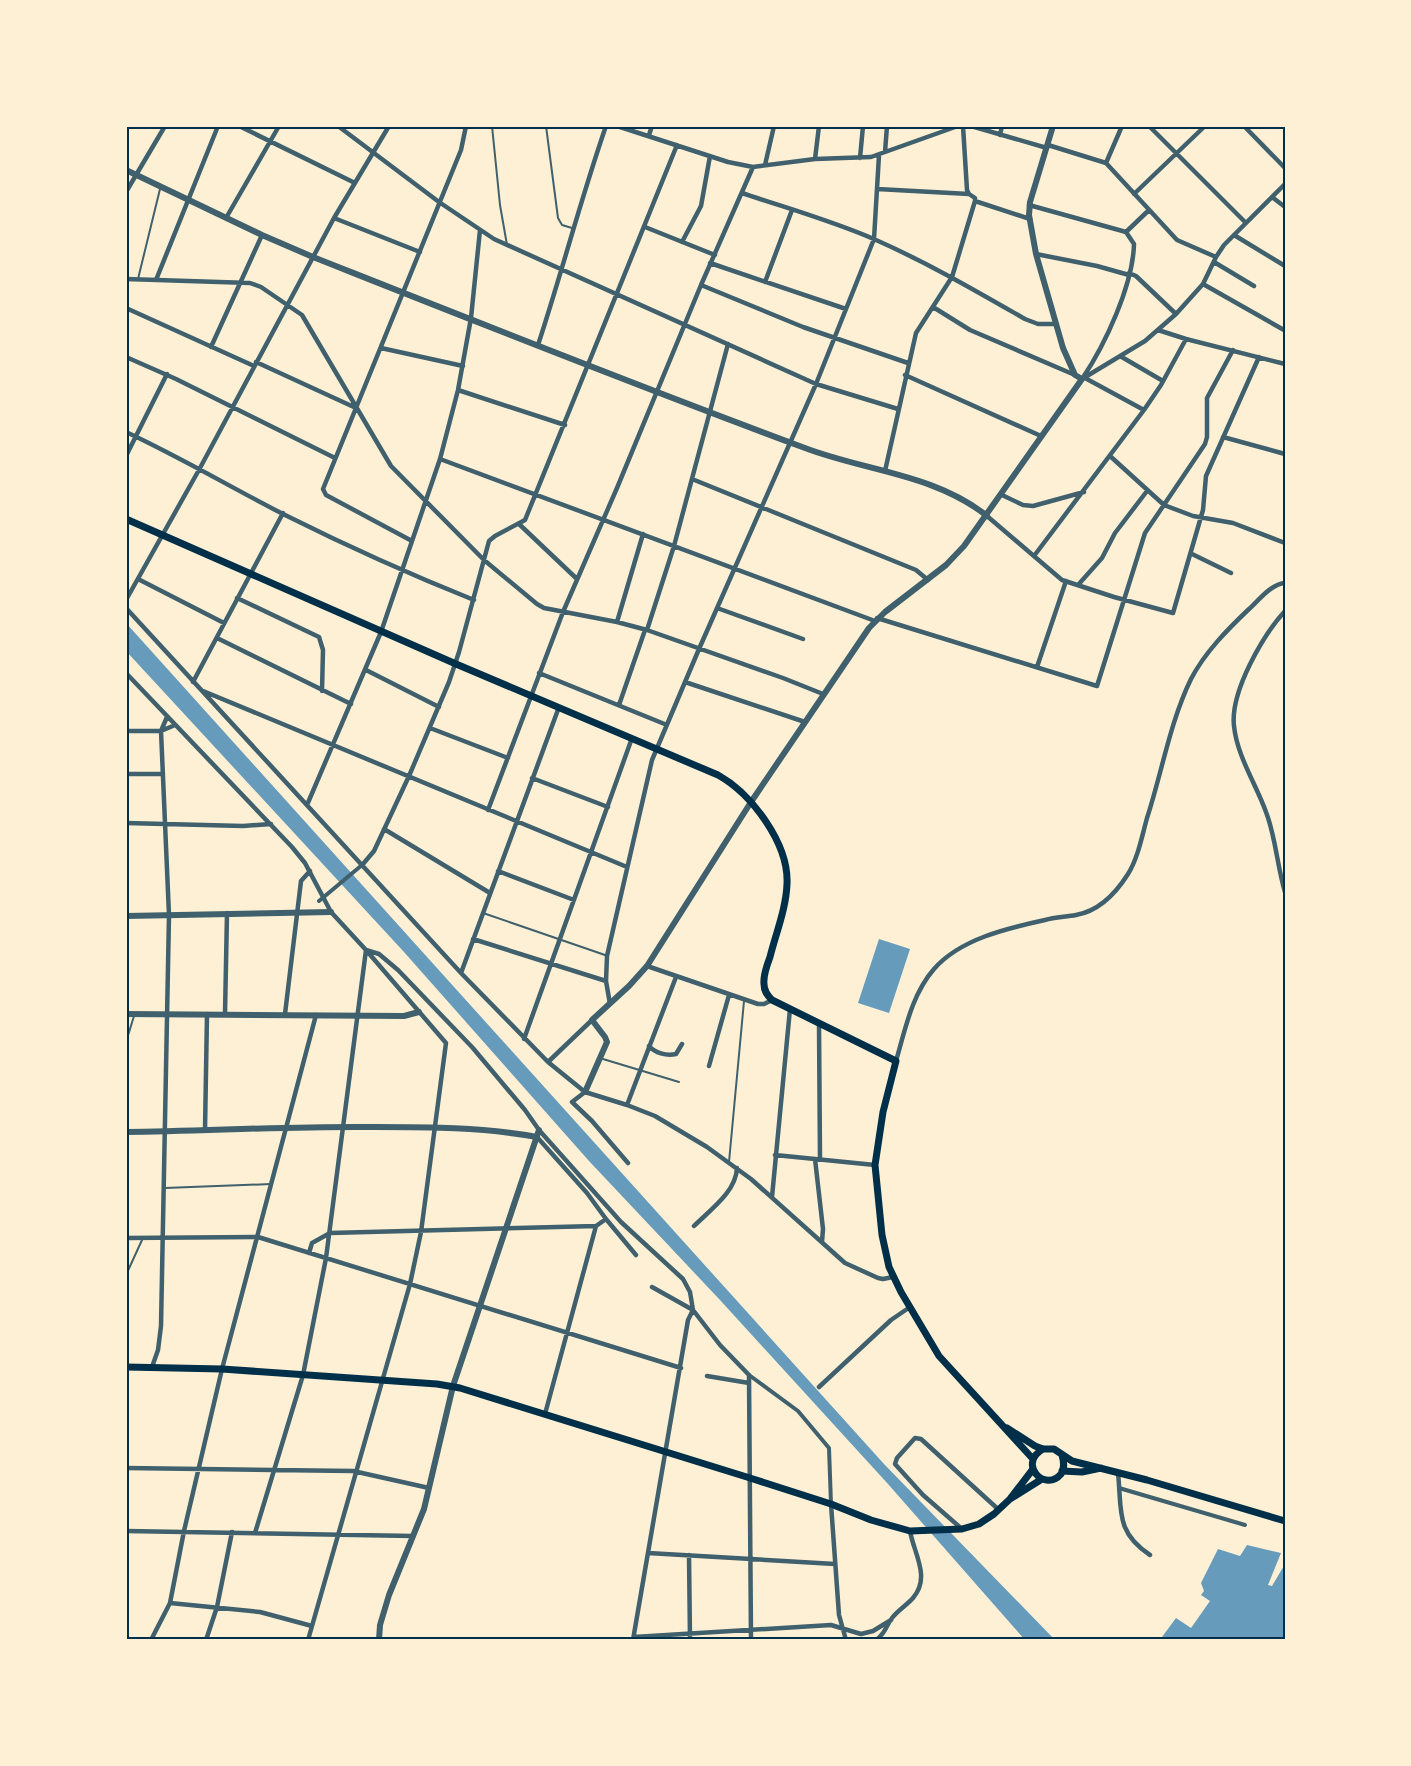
<svg xmlns="http://www.w3.org/2000/svg" width="1411" height="1766" font-family="Georgia,serif">
<rect width="100%" height="100%" fill="#fdf0d5"/>
<path fill="#669bbc" d="M126,623L884,1464L1055,1640H1025L888,1484L720,1300L589,1161L404,952L126,651Z
M879,939L910,949L889,1013L858,1003Z
M1247,1545L1281,1553L1268,1585L1272,1586L1285,1564V1640H1161L1162,1637L1176,1618L1191,1628L1210,1601L1201,1595L1204,1591L1201,1583L1218,1549L1240,1556Z"/>
<g fill="none" stroke-linecap="round" stroke-linejoin="round">
<path stroke="#3f606c" stroke-width="2" d="M492,126L500,205L507,245
M546,126L558,218L562,225L572,228
M138,279L160,189
M483,913L605,955
M126,1042L134,1016
M603,1059L679,1082
M729,1162L744,1001
M165,1188L271,1184
M126,1275L142,1240"/>
<path stroke="#3f606c" stroke-width="4" d="M319,901L362,865
M749,1375L798,1411L829,1448L831,1504
M1119,1488L1245,1525"/>
<path stroke="#3f606c" stroke-width="4.5" d="M239,126L355,183
M338,126L439,202L494,239L816,384L898,409
M617,126L728,162L753,167L815,159L871,157L958,126
M971,126L1047,148
M1149,126L1246,223
M1244,126L1285,168
M649,135L652,126
M1000,135L1002,126
M1048,145L1106,163L1177,240L1216,257
M885,152L887,126
M860,158L863,126
M815,159L819,126
M1106,163L1122,126
M765,165L774,126
M877,189L969,194
M126,192L165,126
M742,193C786,208 833,221 876,240C928,263 976,291 1025,319L1038,324H1056
M1134,194L1205,126
M1272,197L1285,207
M975,201L1030,219
M1029,205L1126,232
M226,218L279,126
M334,218L420,252
M645,227L715,255
M1234,235L1285,266
M682,242L701,206L710,156
M1036,254L1097,266L1129,275
M1214,262L1254,286
M710,263L846,309
M1129,273L1136,276L1176,314
M126,279L250,283L261,287L302,315L391,466L484,560L537,604L544,608L617,622L647,630L783,678L823,694
M156,280L218,126
M765,282L792,210
M1203,284L1284,330
M701,285L803,327L908,363
M933,307L970,330L1075,375
M126,308L254,366
M1158,330L1186,339L1285,364
M538,345C562,272 581,198 606,126
M211,347L262,235
M381,348L463,366
M1120,356L1163,381
M126,357L176,379L335,458
M256,362L356,408
M905,375L1041,436
M1085,378L1144,410
M1082,379L1145,341L1176,314L1203,284L1216,257L1224,245L1285,184
M1082,379C1105,345 1133,285 1134,244L1126,232L1149,210
M458,390L565,425
M126,432C180,457 232,488 285,515C347,546 409,574 474,600
M1223,437L1285,454
M126,456L167,374
M1110,456L1164,505L1193,516L1233,523L1285,543
M440,459L875,621
M885,471L916,333L952,277L975,201V198L969,194L967,190L963,126
M692,479L916,570L928,580
M1002,495L1023,505L1033,506L1084,492
M987,516L1062,580L1114,597L1173,613
M519,524L577,579
M412,541L326,495L323,489L461,150L466,126
M1192,554L1231,573
M1034,556L1144,410L1161,385L1186,339
M138,579L224,623
M1078,585L1102,558L1115,533L1147,491
M237,598L319,637L323,650L322,691
M126,600L200,468L334,218L389,126
M126,608L461,973L548,1062L585,1092L627,1105L655,1116L707,1147L751,1179L845,1263L878,1278L883,1279L893,1277
M717,608L803,639
M1285,611C1263,635 1230,692 1234,726C1237,756 1256,784 1266,812C1276,838 1277,866 1285,892
M1173,613L1203,510L1206,476L1259,357
M877,618L1097,686L1145,533L1205,444L1207,437V398L1233,350
M617,622L643,534
M647,630L674,546L728,344
M217,638L351,704
M1037,667L1066,581
M366,670L439,707
M126,673L292,847L305,863L331,912L366,950L379,954L398,970L446,1020L472,1047L525,1110L539,1130L621,1222L683,1279L690,1292L693,1310L720,1345L749,1375L751,1640
M539,673L667,725
M193,682L283,513
M685,682L805,722
M203,691L627,867
M619,705L645,630
M430,728L508,758
M126,731H161L175,725
M126,774H163
M532,778L608,807
M307,805L381,632L440,459L458,390L471,318L480,230
M488,810L563,612L617,488L701,285L753,167
M126,823L243,826L271,824
M384,829L490,893
M363,864L374,851L409,776L449,682L459,652L489,541L495,536L525,520L677,145
M498,871L574,900
M473,939L606,981
M647,966L758,1004H764L772,1000
M461,973L559,707
M610,1004L606,981L607,956L652,760L699,649L816,384L874,239L879,155
M225,1014L227,913
M285,1014L301,881L310,871
M819,1024L820,1159
M524,1039L632,738
M649,1046C655,1053 666,1056 676,1054L682,1044
M896,1061C905,1030 912,994 934,969C960,939 1008,928 1045,920C1055,917 1066,917 1076,915C1099,911 1116,893 1128,874C1138,858 1142,836 1147,818C1162,772 1170,722 1191,679C1205,652 1228,629 1249,609C1259,600 1271,584 1285,583
M548,1062L592,1020
M709,1066L729,995
M585,1092L572,1102L592,1121L628,1163
M627,1105L676,977
M205,1130L207,1014
M537,1137L587,1193L606,1219L636,1255
M775,1155L875,1165
M815,1159L823,1229L822,1242
M772,1197L790,1009
M694,1226C710,1210 736,1192 737,1168
M126,1238L258,1237L681,1368
M309,1253L312,1243L330,1233L596,1226L606,1219
M152,1367L158,1350L161,1326L169,915L161,731L167,717
M707,1376L749,1383
M819,1387L891,1320L910,1307
M545,1414L596,1226
M126,1468L353,1471L429,1488
M1118,1473C1122,1510 1115,1532 1150,1555
M831,1504L839,1615L846,1640
M962,1529L923,1495L895,1464L897,1458L915,1438L921,1439L999,1510
M126,1531L413,1536
M255,1533L303,1375L326,1258L366,950
M648,1553L835,1564
M689,1555L690,1640
M170,1603L260,1612L312,1626
M634,1637L831,1625L861,1634L873,1631L891,1620
M151,1640L170,1603L184,1531L222,1369L316,1015
M206,1640L217,1607L232,1532
M308,1640L410,1284L421,1232L446,1043L366,950
M633,1640L688,1320L693,1310L652,1287
M876,1640C885,1634 886,1626 892,1618C898,1610 907,1605 913,1598C931,1577 914,1554 910,1531"/>
<path stroke="#3f606c" stroke-width="6" d="M126,170L262,235L313,257C477,322 640,387 805,448C865,471 935,474 987,516
M126,916L331,912
M126,1014L404,1016L419,1012
M585,1092L607,1042L605,1037L592,1020L629,986L647,966L751,802L869,628L885,612L946,565L964,546L1082,379L1075,375L1063,348L1036,254L1029,215L1030,202L1053,126
M126,1132C208,1131 291,1126 373,1127C428,1127 482,1127 537,1137
M379,1640L380,1625L389,1595L424,1509L453,1386L539,1130"/>
<path stroke="#003049" stroke-width="7" d="M126,519L456,664L718,775C752,794 789,844 787,884C786,909 776,933 770,957C767,965 763,975 764,984C764,991 767,995 772,1000L896,1061L883,1112L875,1165L882,1235L889,1267L901,1292L939,1356L1033,1459
M126,1367L222,1369L437,1384L460,1388L750,1478L831,1504L871,1520L910,1531L962,1529L979,1524L994,1514L1010,1499L1033,1469
M1007,1428L1035,1446L1043,1449H1054L1072,1461L1147,1480L1285,1521
M1043,1449C1017,1464 1045,1493 1061,1474C1065,1468 1064,1462 1062,1455
M1062,1471L1082,1472L1101,1468
M1010,1499L1042,1479"/>
</g>
<rect width="1411" height="1766" fill="none" stroke="#fdf0d5" stroke-width="255"/>
<rect x="128" y="128" width="1156" height="1510" fill="none" stroke="#003049" stroke-width="2"/>
</svg>
